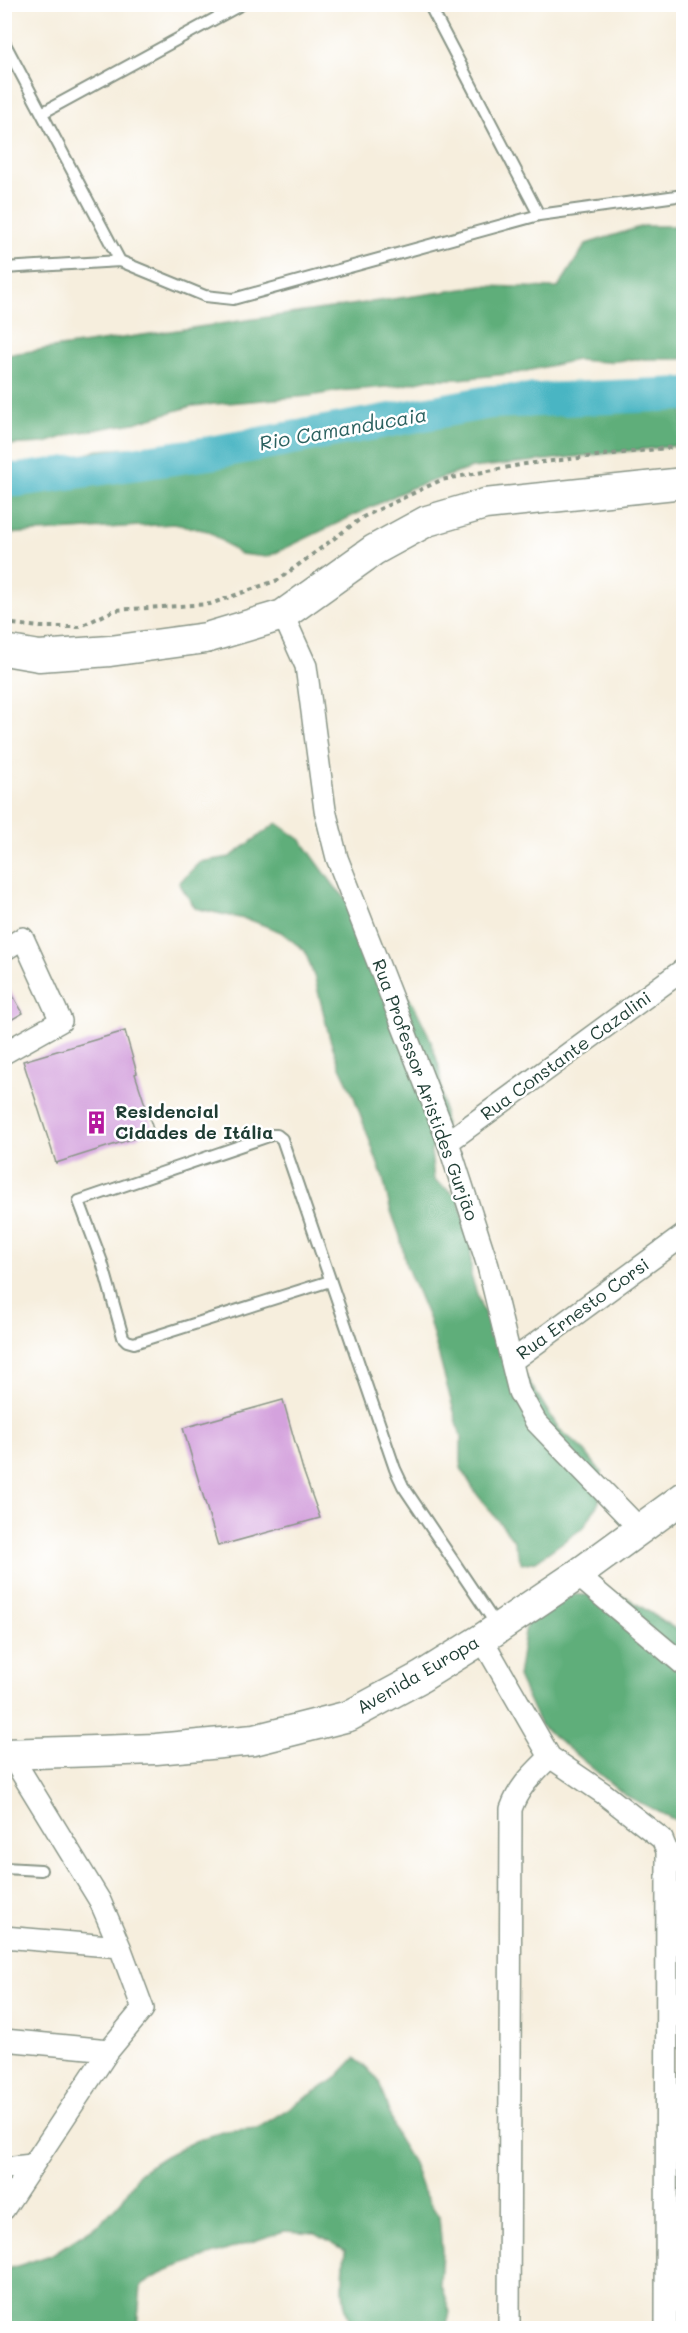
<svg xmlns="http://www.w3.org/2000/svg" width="688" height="2333" font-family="Mali,sans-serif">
<rect width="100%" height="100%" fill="#fff"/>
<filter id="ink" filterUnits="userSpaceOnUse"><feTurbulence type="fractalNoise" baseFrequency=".0167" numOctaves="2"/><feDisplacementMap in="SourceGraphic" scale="12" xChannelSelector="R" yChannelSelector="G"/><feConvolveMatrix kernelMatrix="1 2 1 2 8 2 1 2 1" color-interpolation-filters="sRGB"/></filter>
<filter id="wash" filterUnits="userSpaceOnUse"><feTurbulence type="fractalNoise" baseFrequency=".008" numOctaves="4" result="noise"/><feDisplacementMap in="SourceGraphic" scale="24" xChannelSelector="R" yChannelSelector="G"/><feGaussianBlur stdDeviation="1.35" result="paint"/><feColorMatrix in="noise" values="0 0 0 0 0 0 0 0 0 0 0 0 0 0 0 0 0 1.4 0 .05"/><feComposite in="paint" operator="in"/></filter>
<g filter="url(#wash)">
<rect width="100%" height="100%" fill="#f6eedd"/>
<path fill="#5fae7a" stroke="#3f7657" stroke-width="1.5" d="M643,226H683V359H635L607,362L576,360L517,373L459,379H429L399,386L339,391L310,396L192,406L134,423L76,433L45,443L5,445V355L483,286L558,288L586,244Z
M570,389L629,400L683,398V445L472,468L411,488L267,557L240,554L208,531L174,524L5,534V464L40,465L70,460L98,450L129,448L159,449L217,444L277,446L307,441L363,420L393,413L451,407L510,392Z
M277,823L301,840L335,887L356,909L385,960L416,1009L429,1036L439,1066L445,1124L431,1151L434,1180L458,1197L471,1245V1276L481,1306L494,1332L512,1355L559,1429L583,1449L601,1472L599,1502L584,1527L536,1561L522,1564L513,1539L476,1493L461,1468V1437L429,1320L406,1265L400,1236L390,1208L383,1178L353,1094L340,1067L330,1039L315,979L305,951L281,932L253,921L195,908L179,883L200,862L230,857Z
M568,1594L626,1597L683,1634V1824L625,1795L540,1725L518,1677L526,1625Z
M355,2058L378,2079L397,2137L413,2163L423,2192L439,2217L442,2251L440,2283L450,2312L446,2328H354C339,2304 343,2278 345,2250L316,2233L284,2231L167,2270L141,2286L137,2328H5V2270L51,2255L101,2223L122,2200L140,2172L165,2156L195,2141L225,2131L258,2128L334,2080Z"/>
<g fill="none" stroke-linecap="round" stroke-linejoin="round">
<path stroke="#48b5c3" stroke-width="34" d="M4,479L18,480L210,453L490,402L684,394"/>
</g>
<g id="blocks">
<path fill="#d4a2dd" d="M4,980L23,1013L4,1024Z
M125,1031L137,1073L135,1074L154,1132L56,1163L23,1061Z
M283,1400L303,1470L320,1518L218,1546L183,1428Z"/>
</g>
</g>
<g filter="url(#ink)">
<use href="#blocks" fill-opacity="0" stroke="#8a9688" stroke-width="1.5"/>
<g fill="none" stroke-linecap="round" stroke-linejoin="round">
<defs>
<path id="lane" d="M429,4L539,215
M4,42L120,261
M42,113L242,4
M4,268L120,261L205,296L233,299L539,215L684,195
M330,1281L134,1343L127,1341L123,1337L102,1262L79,1201L272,1135H277L282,1139L395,1469L403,1486L497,1626
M4,1868L41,1870"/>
<path id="street" d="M283,615L306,666L325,810L337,858L448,1142L488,1266L519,1392L536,1422L640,1529
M4,950L23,938L61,1021L4,1053
M448,1142L684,969
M512,1361L684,1235
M577,1575L684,1665
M482,1639L550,1757L603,1793L662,1839L667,1851L666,2328
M4,1937L120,1947
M4,2040L109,2050
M4,2168L32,2165
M4,2209L109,2050L143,2009L120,1947L100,1901L10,1754
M509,2328L511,1809C519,1786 533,1774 550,1757"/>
<path id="secondary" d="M4,650L39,656L110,651L206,638L283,615L374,550L427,521L485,504L684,483
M4,1754L156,1749L254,1740L349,1716L421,1677L482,1639L577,1575L684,1497"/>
</defs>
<use href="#lane" stroke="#8a9688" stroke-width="14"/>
<use href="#street" stroke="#8a9688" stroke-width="24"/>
<use href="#secondary" stroke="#8a9688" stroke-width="33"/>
<path stroke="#8a9688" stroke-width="4" stroke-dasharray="4.5 4.5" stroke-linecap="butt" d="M4,623L40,627H79L115,610L210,604L278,580L363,517L441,480L525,464L684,446"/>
<use href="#lane" stroke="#fff" stroke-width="10"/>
<use href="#street" stroke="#fff" stroke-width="21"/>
<use href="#secondary" stroke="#fff" stroke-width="30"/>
</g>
</g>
<defs>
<symbol id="building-bare" viewBox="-9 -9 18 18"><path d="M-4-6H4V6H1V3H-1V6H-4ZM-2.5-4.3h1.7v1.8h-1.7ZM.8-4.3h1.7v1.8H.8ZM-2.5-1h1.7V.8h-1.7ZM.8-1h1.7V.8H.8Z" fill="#b5179e" stroke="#fff" stroke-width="2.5" paint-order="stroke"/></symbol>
</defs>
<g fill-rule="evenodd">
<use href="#building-bare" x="80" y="1106" width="33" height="33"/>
</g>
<g text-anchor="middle" stroke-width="5" stroke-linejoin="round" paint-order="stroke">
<g font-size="18" fill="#1f3d34" stroke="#fff">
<text transform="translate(566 1056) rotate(-36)" y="6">Rua Constante Cazalini</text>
<text transform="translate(425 1090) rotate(70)" y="6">Rua Professor Aristides Gurjão</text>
<text transform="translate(583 1309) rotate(-36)" y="6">Rua Ernesto Corsi</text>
<text transform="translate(418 1675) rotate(-30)" y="6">Avenida Europa</text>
</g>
<g font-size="18" font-weight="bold" fill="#1f3d34" stroke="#fff" text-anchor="start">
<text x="115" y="1118">Residencial<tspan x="115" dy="21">Cidades de Itália</tspan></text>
</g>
<g font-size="20" font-style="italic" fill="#2b615f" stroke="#fff">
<text transform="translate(343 429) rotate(-10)" y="7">Rio Camanducaia</text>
</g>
</g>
<rect width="688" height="2333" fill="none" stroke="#fff" stroke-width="24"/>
</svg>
